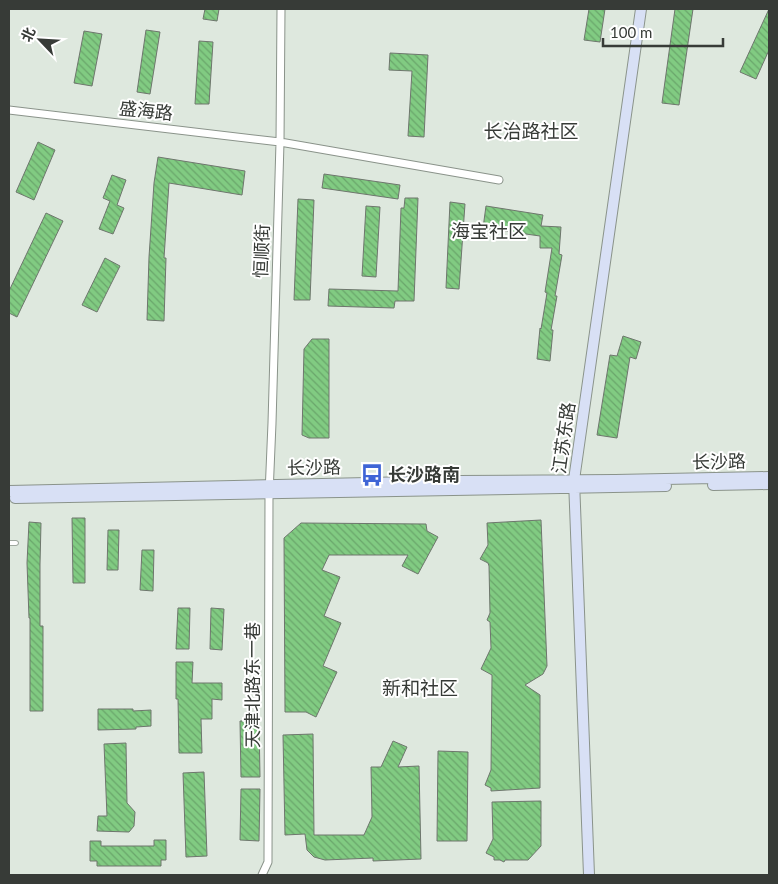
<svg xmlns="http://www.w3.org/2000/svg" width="778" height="884" font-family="Lato,'Noto Sans SC',sans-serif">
<defs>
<pattern id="building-back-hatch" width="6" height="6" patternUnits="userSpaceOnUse" patternTransform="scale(1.25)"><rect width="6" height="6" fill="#81cb82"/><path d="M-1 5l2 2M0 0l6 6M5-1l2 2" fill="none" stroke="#6aa66b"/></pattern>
</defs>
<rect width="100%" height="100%" fill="#dee8de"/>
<path fill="url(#building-back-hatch)" stroke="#6e766d" d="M205,9H219L217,21L203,19Z
M589,9H605L600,42L584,40Z
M675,9H693L679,105L662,103Z
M769,9V50L756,79L740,72Z
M146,30L160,32L150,94L137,92Z
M84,31L102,34L92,86L74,83Z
M199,41L213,42L209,104H195Z
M390,53L428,55L424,137L408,136L412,71L389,70Z
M38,142L55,150L34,200L16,192Z
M158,157L245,171L242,195L169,183L164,258H166L164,321L147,320L149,257L154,183Z
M324,174L400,185L398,199L322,188Z
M112,175L126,180L117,205L124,208L113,234L99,229L110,201L103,198Z
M405,198H418L414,301H395L394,308L328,306L329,289L398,291L401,208H404Z
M298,199L314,200L310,300H294Z
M450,202L465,204L459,289L446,288Z
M366,206L380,207L376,277L362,276Z
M486,206L543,215L541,226L561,227L559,254L562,255L555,296H557L551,330H553L550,361L537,359L540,328L541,329L547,293L545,292L552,248H540V236L483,228Z
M46,213L63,221L17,317L9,313V291Z
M105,258L120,266L97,312L82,305Z
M623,336L641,342L636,359L630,357L617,438L597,435L610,355L617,356Z
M312,339H329V438H309L302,435L304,349Z
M72,518H85V583H73Z
M541,520L547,666L543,674L525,685L540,695V788L491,791V788L485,785L491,770L492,675L481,669L491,648L490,622L487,620L490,613L489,566L488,563L480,559L488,545L487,523Z
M29,522L41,523L40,564V626H43V711H30V618H29L27,563Z
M301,523L426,524L427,531L438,537L418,574L402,566L408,555H329L322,570L340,577L324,616L341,623L323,666L337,672L316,717L306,712H285L284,538Z
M108,530H119L118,570H107Z
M142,550H154L153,591L140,590Z
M178,608H190L189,649H176Z
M211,608L224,609L222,650L210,649Z
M176,662H193L192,683H222V700L212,699V719H201L202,753H179L178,699H176Z
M98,709H133V711L151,710V726L136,727V729L98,730Z
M259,720L260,777H241L240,721Z
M313,734L314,835H364L372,817L371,767H381L393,741L407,747L398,767L419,766L421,859L373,861V858L325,860L314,857L307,850L305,834L285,835L283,735Z
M126,743L127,803L135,812L134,826L129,832L97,831L98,816H107L104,744Z
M438,751L468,752L467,841H437Z
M204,772L207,856L186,857L183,773Z
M241,789H260L259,841L240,840Z
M541,801V846L528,860H505L504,862L500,860H494V857L486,853L493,839L492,802Z
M154,840H166V860H161V866H97V861H90V841H101V846H154Z"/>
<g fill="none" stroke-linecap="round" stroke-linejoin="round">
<defs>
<path id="lane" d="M9,543H16"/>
<path id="street" d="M9,110L280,142L499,180
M262,875L268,862L269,494L272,423L280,142L281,9"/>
<path id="secondary" d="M713,485L769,484
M9,491L458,481L615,480L769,477
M15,498L666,486
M589,875L574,480L641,9"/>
</defs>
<use href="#lane" stroke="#8a938a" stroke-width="5.5"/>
<use href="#street" stroke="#8a938a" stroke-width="9"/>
<use href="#secondary" stroke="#8a938a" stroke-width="12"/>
<use href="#lane" stroke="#fff" stroke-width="4"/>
<use href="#street" stroke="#fff" stroke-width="7"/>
<use href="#secondary" stroke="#d8e0f5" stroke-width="10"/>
</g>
<defs>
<symbol id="bus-bare" viewBox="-9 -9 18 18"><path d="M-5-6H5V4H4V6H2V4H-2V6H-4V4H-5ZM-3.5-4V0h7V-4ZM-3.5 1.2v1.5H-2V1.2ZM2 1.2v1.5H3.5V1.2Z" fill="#3f65d6" stroke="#fff" stroke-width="2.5" paint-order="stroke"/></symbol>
</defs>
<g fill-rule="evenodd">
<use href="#bus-bare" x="356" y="459" width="32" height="32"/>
</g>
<g text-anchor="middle" stroke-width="4" stroke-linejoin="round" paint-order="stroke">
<g font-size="18" fill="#373b37" stroke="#fff">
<text transform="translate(146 111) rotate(6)" y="6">盛海路</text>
<text transform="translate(262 251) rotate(-88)" y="6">恒顺街</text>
<text transform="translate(564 438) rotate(-82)" y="6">江苏东路</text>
<text transform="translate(719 462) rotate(-1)" y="6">长沙路</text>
<text transform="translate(314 468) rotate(-1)" y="6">长沙路</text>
<text transform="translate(253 685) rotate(-90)" y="6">天津北路东一巷</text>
</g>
<g font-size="18" font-weight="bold" fill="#373b37" stroke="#fff" text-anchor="start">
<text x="388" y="481">长沙路南</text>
</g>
<g font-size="19" fill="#373b37" stroke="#fff">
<text x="531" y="138">长治路社区</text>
<text x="489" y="238">海宝社区</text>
<text x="420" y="695">新和社区</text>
</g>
</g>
<rect width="778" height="884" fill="none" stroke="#373b37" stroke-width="20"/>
<g transform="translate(40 40) rotate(295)" stroke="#ffffff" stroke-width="4" paint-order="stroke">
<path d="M0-4L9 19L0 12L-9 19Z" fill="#373b37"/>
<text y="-8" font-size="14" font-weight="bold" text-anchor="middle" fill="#373b37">北</text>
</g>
<path d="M603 38v8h120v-8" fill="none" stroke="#373b37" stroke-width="2.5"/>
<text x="610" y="38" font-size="15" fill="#373b37" stroke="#ffffff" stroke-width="4" paint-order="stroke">100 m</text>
</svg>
